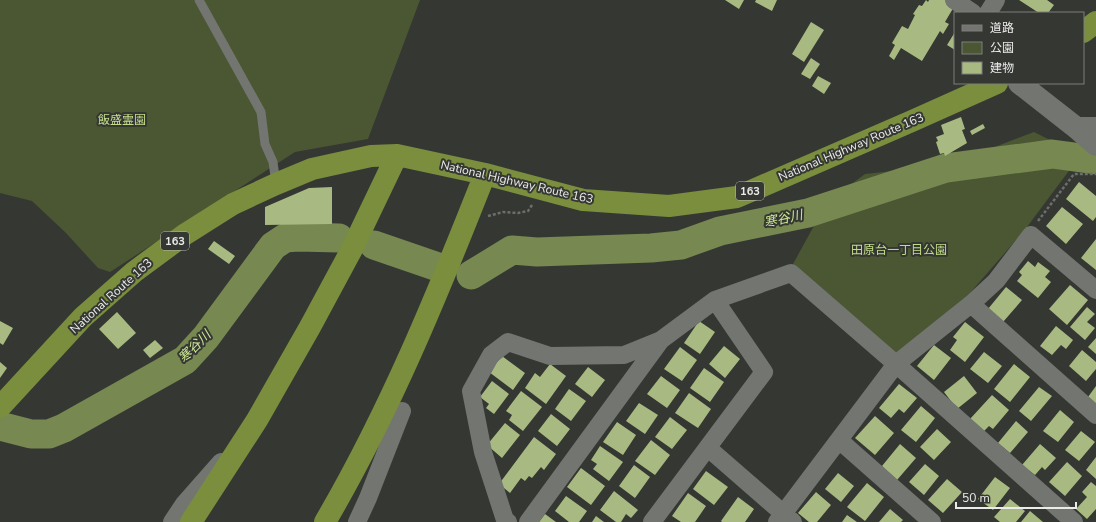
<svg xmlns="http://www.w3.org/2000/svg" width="1096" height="522" font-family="'Nunito Sans','Noto Sans JP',sans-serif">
<rect width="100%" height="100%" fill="#353733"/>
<path fill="#4b5633" d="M0,0H420L368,139L295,152L110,272L98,268L66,233L32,201L0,193Z
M1034,132L1066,148L1074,164L1024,231L969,294L898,354L793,264L827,202L865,174L920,168L979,153Z"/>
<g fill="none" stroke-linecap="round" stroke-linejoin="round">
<path stroke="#778851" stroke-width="29" d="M374,245L438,267
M471,275L512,250L537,252L651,248L681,245L720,231L808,213L946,168L1052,154L1096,160
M0,426L31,434H49L64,428L185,360L206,337L273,246L285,238L298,237L339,238"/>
</g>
<path fill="#a8ba81" d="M725,0H744L739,9Z
M756,0H777L772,11L755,2Z
M926,0L928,2L929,0H946L955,5L945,22L949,24L943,34L940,31L922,61L901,48L894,60L889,56L895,45L892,43L902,26L908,29L915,15L913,14L919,5L922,6Z
M1019,0H1047L1054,5L1048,13H1039Z
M811,22L824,30L804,62L792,54Z
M955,32V50L947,45Z
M811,58L820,64L810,79L801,74Z
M818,76L831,83L824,94L812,86Z
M961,117L965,129L962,130L967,143L945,156L944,153L940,154L936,142L938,141L936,137L944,134L941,125Z
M983,124L985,128L972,135L970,131Z
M1079,182L1096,196V217L1093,221L1066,199Z
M332,187V224L265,225V207L309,188Z
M1062,207L1083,224L1066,244L1046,226Z
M1096,239V270L1081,258Z
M214,241L235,256L229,264L208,249Z
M1028,261L1035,267L1038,262L1050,271L1045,277L1051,282L1038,298L1017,281L1022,275L1019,272Z
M1070,285L1088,300L1067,325L1049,309Z
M1006,287L1022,300L1003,322L988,309Z
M1087,307L1095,314L1087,322L1095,328L1085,340L1070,327Z
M117,312L136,333L118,349L99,329Z
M0,321L13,328L3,345L0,343Z
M699,321L715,332L700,354L684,343Z
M965,322L984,337L965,362L950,350L957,340L953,337Z
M1056,326L1073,340L1066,349L1061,345L1052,355L1040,346Z
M1096,338V354L1088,347Z
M155,340L163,348L150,358L143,350Z
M934,345L951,358L934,380L917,366Z
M724,346L740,359L725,378L709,364Z
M680,347L697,360L682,381L664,369Z
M1082,350L1096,362V369L1086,381L1069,366Z
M984,352L1002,366L988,383L970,369Z
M502,356L525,373L513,390L489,372Z
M0,362L7,368L0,378Z
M550,364L566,376L546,404L525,388L535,373L540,377Z
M1014,364L1030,377L1010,402L994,389Z
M588,367L605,380L592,397L575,384Z
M704,368L724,382L710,402L690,388Z
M661,376L680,390L667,408L647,394Z
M964,376L977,393L957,409L944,392Z
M492,381L509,394L494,414L486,408L489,404L480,397Z
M899,384L917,398L904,413L899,409L891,418L879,408Z
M1096,386V404L1088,397Z
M1039,387L1052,396L1031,421L1019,411Z
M569,389L586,401L571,421L555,409Z
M521,391L542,407L523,431L509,420L512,415L506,411Z
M689,393L711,409L698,428L675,413Z
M992,395L1009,410L993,429L989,426L984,431L970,419Z
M639,403L658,415L645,434L626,421Z
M921,406L935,418L916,442L901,430Z
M1060,410L1074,422L1058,442L1043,431Z
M551,414L570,429L557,446L538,431Z
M875,416L894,433L875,455L855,438Z
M670,417L687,430L672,449L655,437Z
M1016,421L1028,432L1010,453L998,443Z
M617,422L636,435L623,455L603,442Z
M505,423L520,435L502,458L487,445Z
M937,429L951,442L934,460L920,447Z
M1081,431L1095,442L1079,461L1065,450Z
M534,437L556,454L544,470L541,467L532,478L529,476L525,481L521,478L510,493L499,484Z
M651,440L670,455L655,475L635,461Z
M900,444L916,458L897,480L882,466Z
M1040,444L1056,458L1045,470L1042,467L1035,475L1022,465Z
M600,446L623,462L609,481L593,469L597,464L591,460Z
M1096,457V479L1086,470Z
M1067,462L1082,476L1065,496L1049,482Z
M925,464L939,476L924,495L909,482Z
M634,465L650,477L635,498L619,486Z
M581,468L605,486L591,505L567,487Z
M706,471L728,487L714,505L693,489Z
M838,473L854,486L841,502L825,489Z
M995,477L1010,488L993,510L978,499Z
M947,479L962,492L943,513L928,500Z
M1091,482L1096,486V509L1087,519L1076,509L1087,497L1082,492Z
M867,483L884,497L865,521L847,507Z
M614,491L638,510L631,518L626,514L621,522H616L600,510Z
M816,492L831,505L817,522H809L798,513Z
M688,493L706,506L695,522H681L672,516Z
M566,496L587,511L579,522H569L555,511Z
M738,497L754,509L745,522H722L721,521Z
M1010,499L1025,511L1016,522H1000L994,517Z
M890,509L903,520L901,522H879Z
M1030,511L1043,522H1021Z
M545,514L556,522H539Z
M847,515L857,522H842Z
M596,516L604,522H592Z"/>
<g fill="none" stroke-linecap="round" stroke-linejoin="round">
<path stroke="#6c6e6b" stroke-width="2.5" stroke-dasharray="3 2" stroke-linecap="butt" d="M488,216L503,212L518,213L528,211L532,205
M1038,221L1074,174H1096"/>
<path stroke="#737571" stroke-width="9" d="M199,0L261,112L265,144L273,162L276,184"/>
<path stroke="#737571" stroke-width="18" d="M954,0L973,13
M988,13L996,0
M1074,126H1096
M971,304L1096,415
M839,440L932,522
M708,448L793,522
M172,522L184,504L221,462
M357,522L368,498L402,411
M508,522L505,520L483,452L471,391L491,355L508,342L550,356L624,355L661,340L715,300L791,273L896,364L1074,522
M528,522L661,340
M652,522L764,372L715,300
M777,522L896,364L971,304L996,281L1031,235L1096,290"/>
<path stroke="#737571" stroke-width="22" d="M1019,83L1074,126L1096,145"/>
<path stroke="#7a8e3e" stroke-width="22" d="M1083,32L1096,22
M0,407L83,317L134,272L184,235L233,204L276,184L312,169L371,156L397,155L485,174L583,200L669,206L737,197L912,121L997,83
M191,522L257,420L310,327L352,249L397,155
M325,522C390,411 438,293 485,174"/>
</g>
<g text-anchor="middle" stroke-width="4" stroke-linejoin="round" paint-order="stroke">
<g fill="#353733" stroke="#b4b6b3" stroke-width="1">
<rect x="736" y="182" width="28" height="18" rx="3"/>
<rect x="161" y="232" width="28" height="18" rx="3"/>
</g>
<g font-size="11" font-weight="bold" fill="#ebecea">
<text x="750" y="195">163</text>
<text x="175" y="245">163</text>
</g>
<g font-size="12" fill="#c3dc8a" stroke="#353733">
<text x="122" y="124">飯盛霊園</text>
<text x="899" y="254">田原台一丁目公園</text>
</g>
<g font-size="12" fill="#ebecea" stroke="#353733">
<text transform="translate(851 147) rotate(-23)" y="4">National Highway Route 163</text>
<text transform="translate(517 182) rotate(13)" y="4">National Highway Route 163</text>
<text transform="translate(111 296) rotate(-42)" y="4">National Route 163</text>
</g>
<g font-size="13" font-style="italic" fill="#cfe996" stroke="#353733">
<text transform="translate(783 218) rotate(-12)" y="5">寒谷川</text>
<text transform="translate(194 346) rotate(-45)" y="5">寒谷川</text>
</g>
</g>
<rect x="954" y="12" width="130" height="72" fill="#353733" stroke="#7e7f7c"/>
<rect x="962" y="25" width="20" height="6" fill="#737571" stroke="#7e7f7c"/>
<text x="990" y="32" font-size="12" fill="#ebecea">道路</text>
<rect x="962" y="42" width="20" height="12" fill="#4b5633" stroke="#7e7f7c"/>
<text x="990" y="52" font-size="12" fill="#ebecea">公園</text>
<rect x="962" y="62" width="20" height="12" fill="#a8ba81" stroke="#7e7f7c"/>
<text x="990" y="72" font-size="12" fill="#ebecea">建物</text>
<path d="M956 502v6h120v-6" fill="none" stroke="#ebecea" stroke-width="2"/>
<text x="962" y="502" font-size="12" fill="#ebecea" stroke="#353733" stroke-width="3" paint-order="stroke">50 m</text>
</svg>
